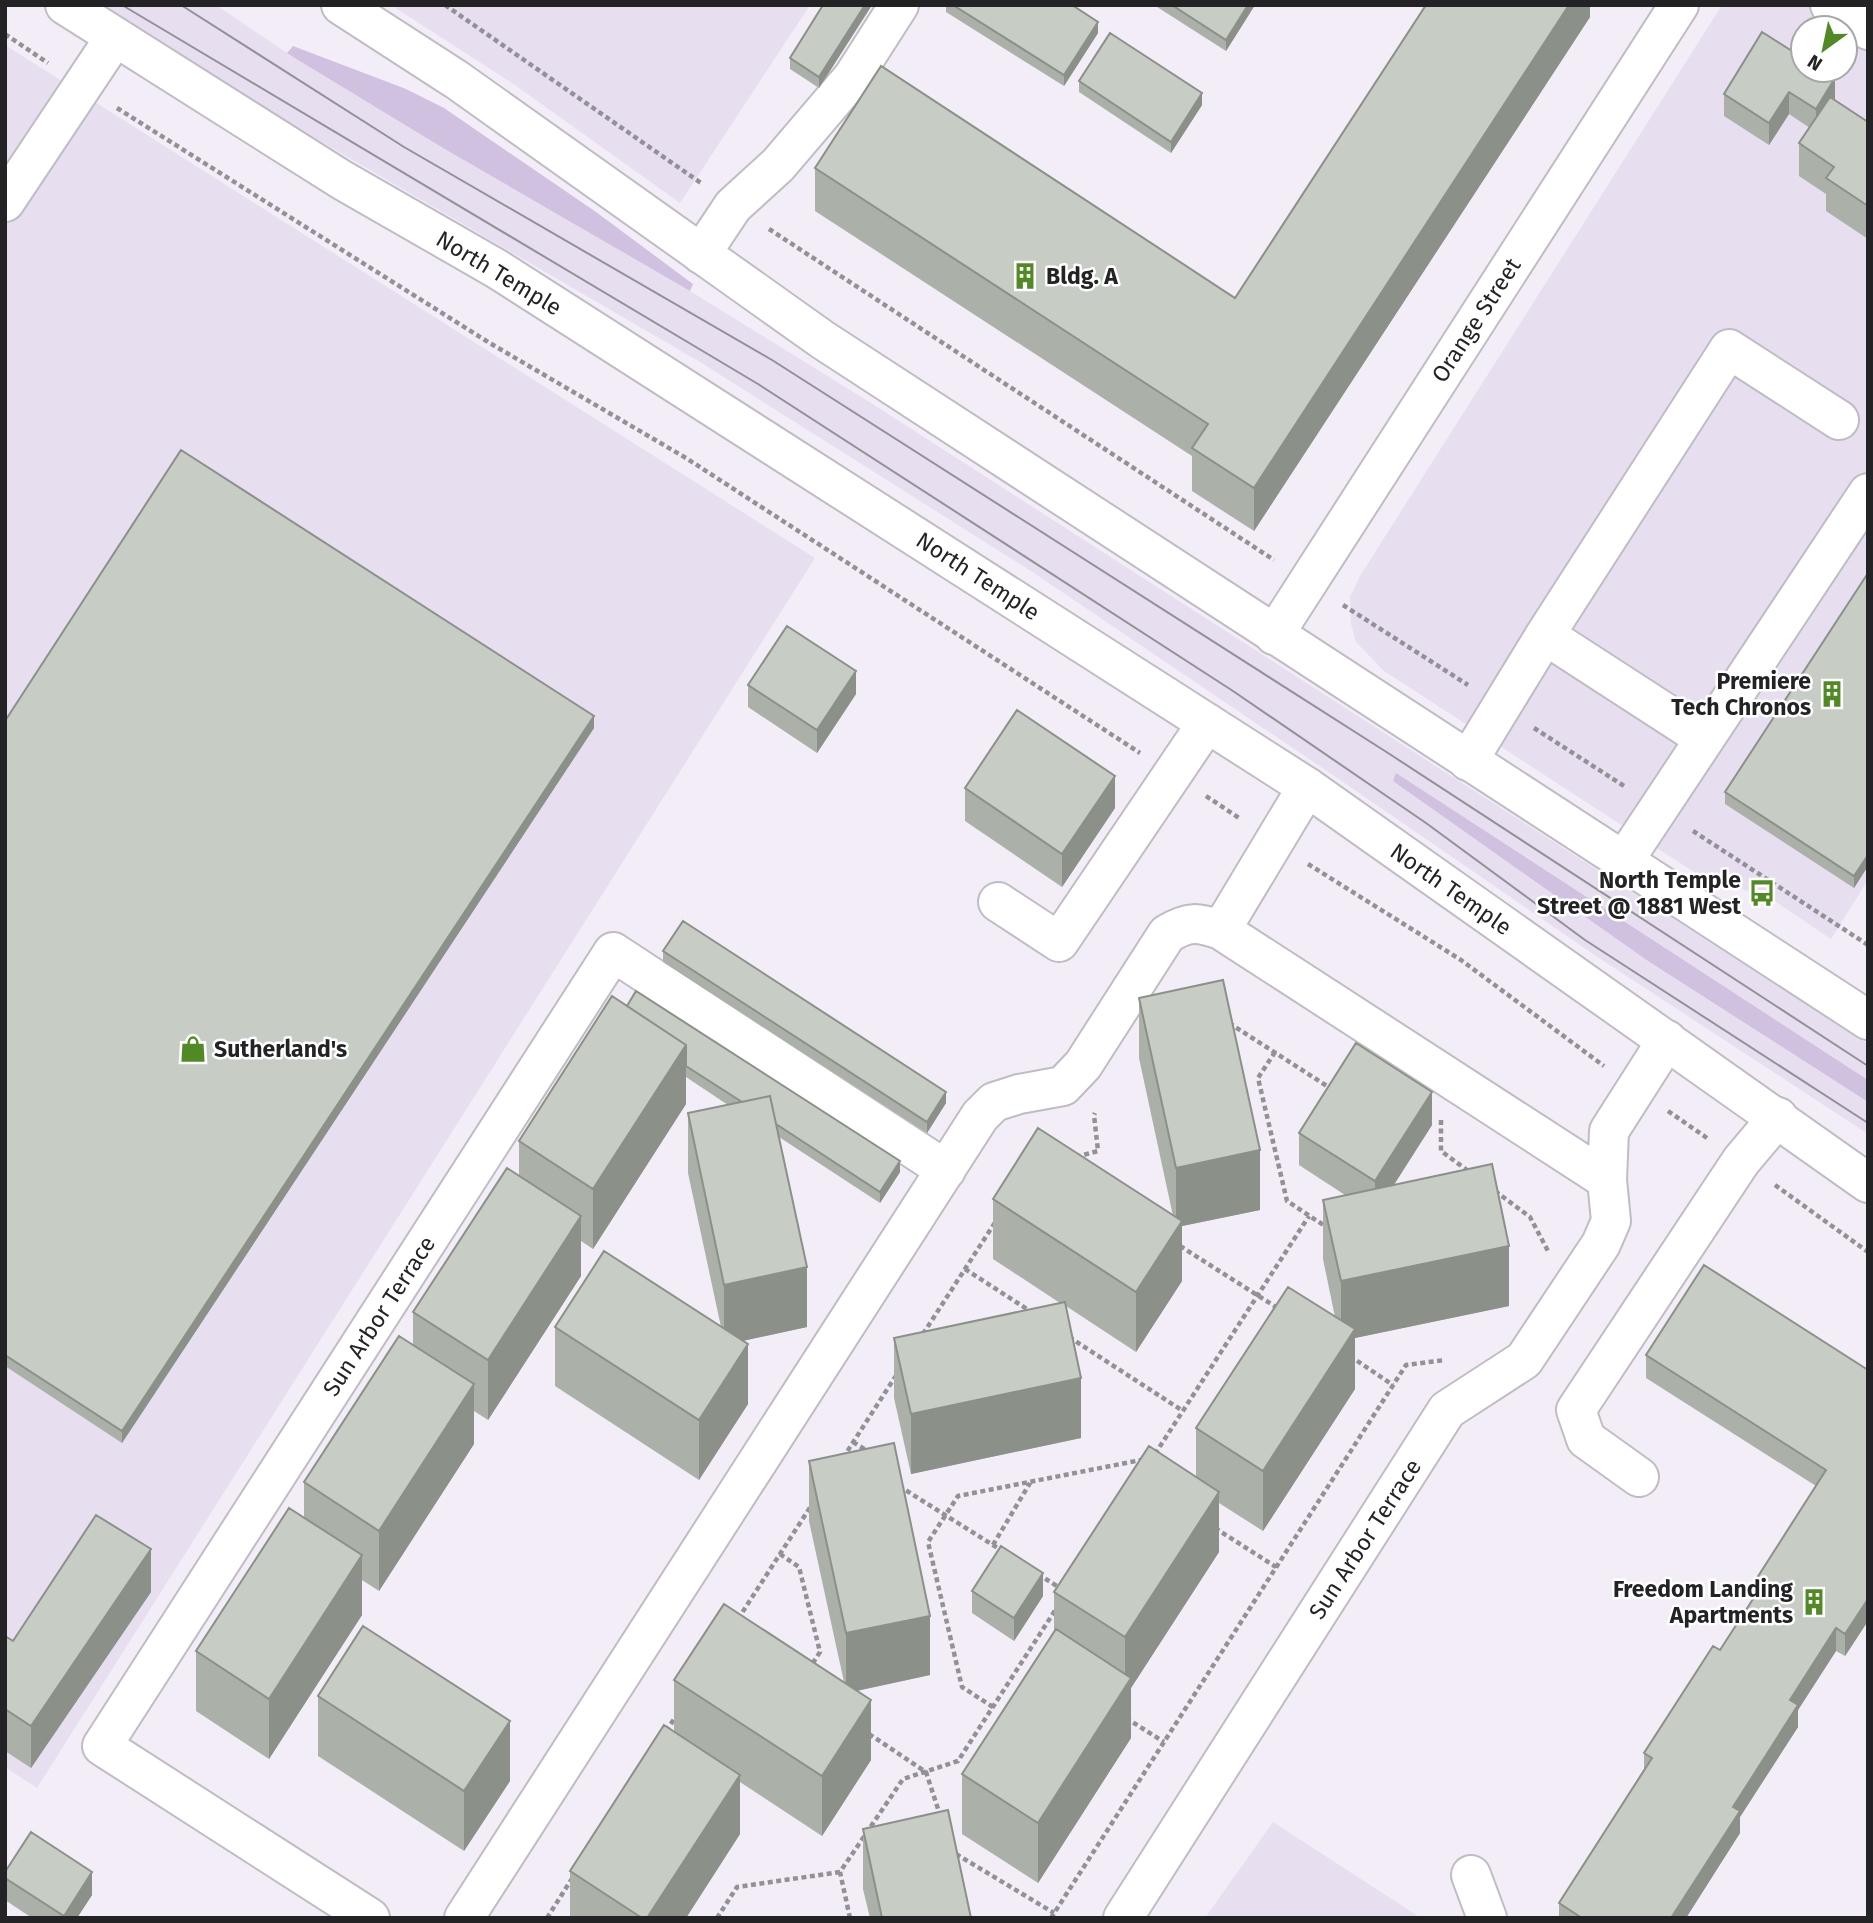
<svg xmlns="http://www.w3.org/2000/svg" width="1873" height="1923" font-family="'Fira Sans',sans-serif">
<rect width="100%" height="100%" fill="#f2edf6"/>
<path fill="#e7dfef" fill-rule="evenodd" d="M104,5H216L293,57L443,148L690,291L871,403L1868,1044V1080L1396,774L1648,961L1868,1102V1134L1596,956L1346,784L1034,573L700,362L303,131Z
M391,5H810L680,203L512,83Z
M1722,5H1868V880L1831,939L1773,900L1694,872L1384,671L1356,642L1351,624L1350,597L1360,576ZM1803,28H1845V70H1803Z
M5,45L815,558L37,1788L5,1767Z
M1273,1822L1421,1918H1205Z"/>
<path fill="#d1c1e0" d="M293,46L406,89L444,108L596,212L693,284L690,291L443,148L293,57L287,53Z
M1396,773L1868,1080V1102L1648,961L1393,781Z"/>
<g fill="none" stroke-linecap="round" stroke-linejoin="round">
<defs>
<path id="minor" d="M1830,5L1868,30
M5,202L115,37
M701,254L733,206L778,165L853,77L899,5
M1274,635L1679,5
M1545,635L1704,738
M1468,761L1545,635L1729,349L1839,420
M1623,862L1868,493
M998,902L1059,942L1207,723
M1607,1180L1609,1131L1667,1040
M1639,1477L1586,1439L1576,1410L1741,1161L1778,1117
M1471,1875L1487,1918
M370,1918L102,1746L613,952L946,1170
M464,1918L980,1116L994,1102L1019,1094L1063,1086L1083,1065L1167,934C1189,921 1197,922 1221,930L1307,787
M1123,1918L1447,1410L1524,1360L1601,1244L1611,1221L1607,1180L1221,930"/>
<path id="major" d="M65,5L342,180L497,269L1307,787L1868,1183
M341,5L457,80L823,340L1868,1020"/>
</defs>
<use href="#minor" stroke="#c0bcc4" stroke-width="42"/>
<use href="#major" stroke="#c0bcc4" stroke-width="42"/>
<path stroke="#939096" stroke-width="4.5" stroke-dasharray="5 3.5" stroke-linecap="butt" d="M445,5L701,183
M5,34L48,63
M117,108L488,342L686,458L1140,753
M769,229L1274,560
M1343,605L1468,685
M1534,728L1624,786
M1206,796L1239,818
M1693,831L1868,945
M1308,864L1461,960L1604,1066
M1229,1023L1330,1088
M1275,1052L1258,1078L1287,1201L1328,1228
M1668,1111L1707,1138
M1441,1120V1151L1471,1173
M1076,1157L1098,1151L1094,1115L1095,1113
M1775,1185L1868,1252
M1495,1191L1530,1217L1548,1251
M1180,1246L1279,1309
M965,1269L1030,1311
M923,1334L996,1221
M1069,1337L1183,1411
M1350,1356L1393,1385
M853,1442L869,1452
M1155,1454L1309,1216
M843,1458L897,1374
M899,1486L1004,1552
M1215,1528L1276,1567
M993,1545L1030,1483
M780,1554L799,1567L820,1652L811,1666
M1038,1574L1060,1588
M738,1619L811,1506
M993,1707L962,1687L928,1542L958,1496L1146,1459
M1126,1718L1164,1742
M666,1731L677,1715
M869,1734L926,1772L940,1815
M956,1854L1054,1913
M547,1918L573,1877
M717,1918L737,1887L840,1872
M850,1918L840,1872L903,1779L958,1761L1056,1609
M1051,1918L1406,1365L1445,1360"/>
<use href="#minor" stroke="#fff" stroke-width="38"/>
<use href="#major" stroke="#fff" stroke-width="38"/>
<path stroke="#939096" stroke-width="2" d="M122,5L758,384L1233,691L1426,823L1585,940L1868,1123
M181,5L404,147L772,360L1388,753L1868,1066"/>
</g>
<path fill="#abb0a9" d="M823,5H872L819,88L790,69V58Z
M946,5H1072L1098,33L1064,86L946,12Z
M1154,5H1255L1226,51Z
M1590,5V17L1254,531L1192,491V456L815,211V168L1235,298Z
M1762,32L1835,100L1868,122V239L1826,211V194L1799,176V143L1810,128L1789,114L1769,145L1724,116V94Z
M1079,81L1202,105L1171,153L1079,92Z
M1868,573V866L1854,888L1725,804V792Z
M748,685L856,694L817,753L748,707Z
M5,721L594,728L122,1443L5,1366Z
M965,788L1115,808L1062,887L965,821Z
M663,951L946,1103L927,1133L663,962Z
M612,996L900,1172L880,1203L779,1137L807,1327L742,1341L748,1404L699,1480L555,1386V1327H721L688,1173V1113L728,1105L686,1077V1104L593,1249L581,1241V1276L488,1420L474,1411V1444L379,1591L362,1580V1615L269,1759L196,1711V1651L304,1518V1482L413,1345V1312L519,1177V1141Z
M1139,998L1260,1210L1182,1226V1281L1136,1352L1066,1306L1081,1438L911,1474L894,1398V1338L1060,1303L993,1259V1199L1173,1216L1139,1058Z
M1432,1125L1394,1185L1509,1306L1355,1338V1389L1263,1531L1219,1503V1552L1131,1688V1738L1038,1883L962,1834V1774L1054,1632V1592L1196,1477V1428L1335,1317L1323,1259V1200L1345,1195L1299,1165V1133Z
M1646,1355L1868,1370V1621L1845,1656L1836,1651L1798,1710V1727L1740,1817V1833L1686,1918H1559V1903L1644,1769V1753L1720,1650L1757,1592V1578L1816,1486L1646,1378Z
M809,1461L930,1675L857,1691L871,1760L822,1836L740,1782V1834L686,1918H570V1871L674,1732V1680L844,1682L809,1521Z
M972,1591L1043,1596L1014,1641L972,1613Z
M151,1592L31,1768L5,1751V1636L13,1641Z
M318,1696L510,1781L464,1851L318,1756Z
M863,1829L971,1918H870L863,1889Z
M5,1872L92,1895L77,1918H32L5,1900Z"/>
<path fill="#8b9089" d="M865,5H872L819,88V77Z
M1248,5H1255L1226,51V40Z
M1569,5H1590V17L1254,531V488Z
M1098,22V33L1064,86V75Z
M1835,78V100L1816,131V109Z
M1789,92V114L1769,145V123Z
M1202,93V105L1171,153V142Z
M856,671V694L817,753V730Z
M594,716V728L122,1443V1431Z
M1115,776V808L1062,887V854Z
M1868,855V866L1854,888V876Z
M686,1045V1104L593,1249V1189Z
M946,1092V1103L927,1133V1122Z
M1432,1092V1125L1375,1214V1181Z
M1260,1150V1210L1182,1226V1281L1136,1352V1292L1176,1228V1168Z
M900,1161V1172L880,1203V1192Z
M581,1216V1276L488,1420V1360Z
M1509,1246V1306L1355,1338V1389L1263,1531V1471L1341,1341V1281Z
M807,1267V1327L724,1345V1285Z
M748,1344V1404L699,1480V1420Z
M1081,1378V1438L911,1474V1414Z
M474,1384V1444L379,1591V1531Z
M1219,1492V1552L1131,1688V1738L1038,1883V1823L1125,1687V1637Z
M151,1549V1592L31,1768V1726Z
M362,1555V1615L269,1759V1699Z
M1043,1573V1596L1014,1641V1618Z
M1868,1599V1621L1845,1656V1634Z
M930,1616V1675L846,1693V1633Z
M1836,1628V1651L1798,1710V1727L1740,1817V1833L1686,1918H1671L1790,1700Z
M871,1700V1760L822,1836V1776Z
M510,1721V1781L464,1851V1791Z
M740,1775V1834L686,1918H647Z
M92,1872V1895L77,1918H64V1916Z"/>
<path fill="#c7cdc4" stroke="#8b9089" stroke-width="2" d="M823,5H865L819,77L790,58Z
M953,5H1072L1098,22L1064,75Z
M1172,5H1248L1226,40Z
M1426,5H1569L1254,488L1192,448L1208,424L815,168L881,66L1235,298Z
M1762,32L1803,58V70H1822L1835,78L1816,109L1789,92L1769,123L1724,94Z
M1110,33L1202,93L1171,142L1079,81Z
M1830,97L1868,122V206L1826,178L1834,167L1799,143Z
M181,450L594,716L122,1431L5,1355V721Z
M1868,573V855L1854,876L1725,792Z
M787,626L856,671L817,730L748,685Z
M1017,710L1115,776L1062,854L965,788Z
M683,921L946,1092L927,1122L663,951Z
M1223,980L1260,1150L1176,1168L1139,998Z
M636,991L900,1161L880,1192L776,1124L770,1096L742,1102L686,1066V1045L627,1006Z
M612,996L686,1045L593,1189L519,1141Z
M1356,1043L1432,1092L1375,1181L1299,1133Z
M770,1096L807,1267L724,1285L688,1113Z
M1038,1128L1182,1221L1136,1292L993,1199Z
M1492,1164L1509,1246L1341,1281L1323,1200Z
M507,1168L581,1216L488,1360L413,1312Z
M604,1251L748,1344L699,1420L555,1327Z
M1704,1265L1868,1370V1599L1845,1634L1836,1628L1790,1700L1798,1705L1733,1807L1740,1811L1671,1918H1582L1559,1903L1652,1758L1644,1753L1713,1646L1720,1650L1764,1582L1757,1578L1826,1470L1646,1355Z
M1288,1287L1355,1329L1263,1471L1196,1428Z
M1065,1302L1081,1378L911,1414L894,1338Z
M399,1336L474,1384L379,1531L304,1482Z
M894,1443L930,1616L846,1633L809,1461Z
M1149,1446L1219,1492L1125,1637L1054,1592Z
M289,1508L362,1555L269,1699L196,1651Z
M96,1515L151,1549L31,1726L5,1709V1636L13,1641Z
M1001,1546L1043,1573L1014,1618L972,1591Z
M724,1604L871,1700L822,1776L674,1680Z
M363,1626L510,1721L464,1791L318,1696Z
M1056,1629L1131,1678L1038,1823L962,1774Z
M664,1725L740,1775L647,1918H642L570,1871Z
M948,1810L971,1918H882L863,1829Z
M31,1832L92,1872L64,1916L5,1878V1872Z"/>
<defs>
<symbol id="building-bare" viewBox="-9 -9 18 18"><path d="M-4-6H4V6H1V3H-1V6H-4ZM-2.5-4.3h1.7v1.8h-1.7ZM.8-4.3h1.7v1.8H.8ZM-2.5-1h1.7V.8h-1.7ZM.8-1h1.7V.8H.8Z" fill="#518924" stroke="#fff" stroke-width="2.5" paint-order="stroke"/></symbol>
<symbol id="bus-bare" viewBox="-9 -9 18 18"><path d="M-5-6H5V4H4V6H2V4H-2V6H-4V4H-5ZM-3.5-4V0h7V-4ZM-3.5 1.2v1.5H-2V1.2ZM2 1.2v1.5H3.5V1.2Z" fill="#518924" stroke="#fff" stroke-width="2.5" paint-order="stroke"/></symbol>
<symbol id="shop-bare" viewBox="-9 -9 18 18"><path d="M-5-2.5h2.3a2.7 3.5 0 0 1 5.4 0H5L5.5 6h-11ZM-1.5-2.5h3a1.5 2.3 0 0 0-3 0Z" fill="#518924" stroke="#fff" stroke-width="2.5" paint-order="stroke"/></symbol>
</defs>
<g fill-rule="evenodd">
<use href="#building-bare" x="1006" y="257" width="38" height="38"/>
<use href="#building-bare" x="1813" y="675" width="38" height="38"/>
<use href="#bus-bare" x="1743" y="874" width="38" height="38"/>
<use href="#shop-bare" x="174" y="1030" width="38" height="38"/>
<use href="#building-bare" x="1795" y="1583" width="38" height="38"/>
</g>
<g text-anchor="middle" stroke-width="5" stroke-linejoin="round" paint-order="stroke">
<g font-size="23" fill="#232225" stroke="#fff">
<text transform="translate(499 273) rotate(31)" y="8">North Temple</text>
<text transform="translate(1476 320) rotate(-57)" y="8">Orange Street</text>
<text transform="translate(978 576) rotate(33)" y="8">North Temple</text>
<text transform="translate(1451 889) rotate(35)" y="8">North Temple</text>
<text transform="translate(379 1316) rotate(-57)" y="8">Sun Arbor Terrace</text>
<text transform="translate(1365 1539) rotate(-57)" y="8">Sun Arbor Terrace</text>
</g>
<g font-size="23" font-weight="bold" fill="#232225" stroke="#fff" text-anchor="end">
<text x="1046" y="284" text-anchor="start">Bldg. A</text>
<text x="1811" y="689">Premiere<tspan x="1811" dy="26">Tech Chronos</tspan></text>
<text x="1741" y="888">North Temple<tspan x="1741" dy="26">Street @ 1881 West</tspan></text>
<text x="214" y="1057" text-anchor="start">Sutherland's</text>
<text x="1793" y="1597">Freedom Landing<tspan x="1793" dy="26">Apartments</tspan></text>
</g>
</g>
<rect width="1873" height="1923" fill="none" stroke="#232225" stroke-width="14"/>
<g transform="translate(1824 49) rotate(213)"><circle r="33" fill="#ffffff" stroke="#a7a7a8" stroke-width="2"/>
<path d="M0-5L12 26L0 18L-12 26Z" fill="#518924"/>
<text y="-10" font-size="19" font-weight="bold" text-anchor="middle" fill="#232225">N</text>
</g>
</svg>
